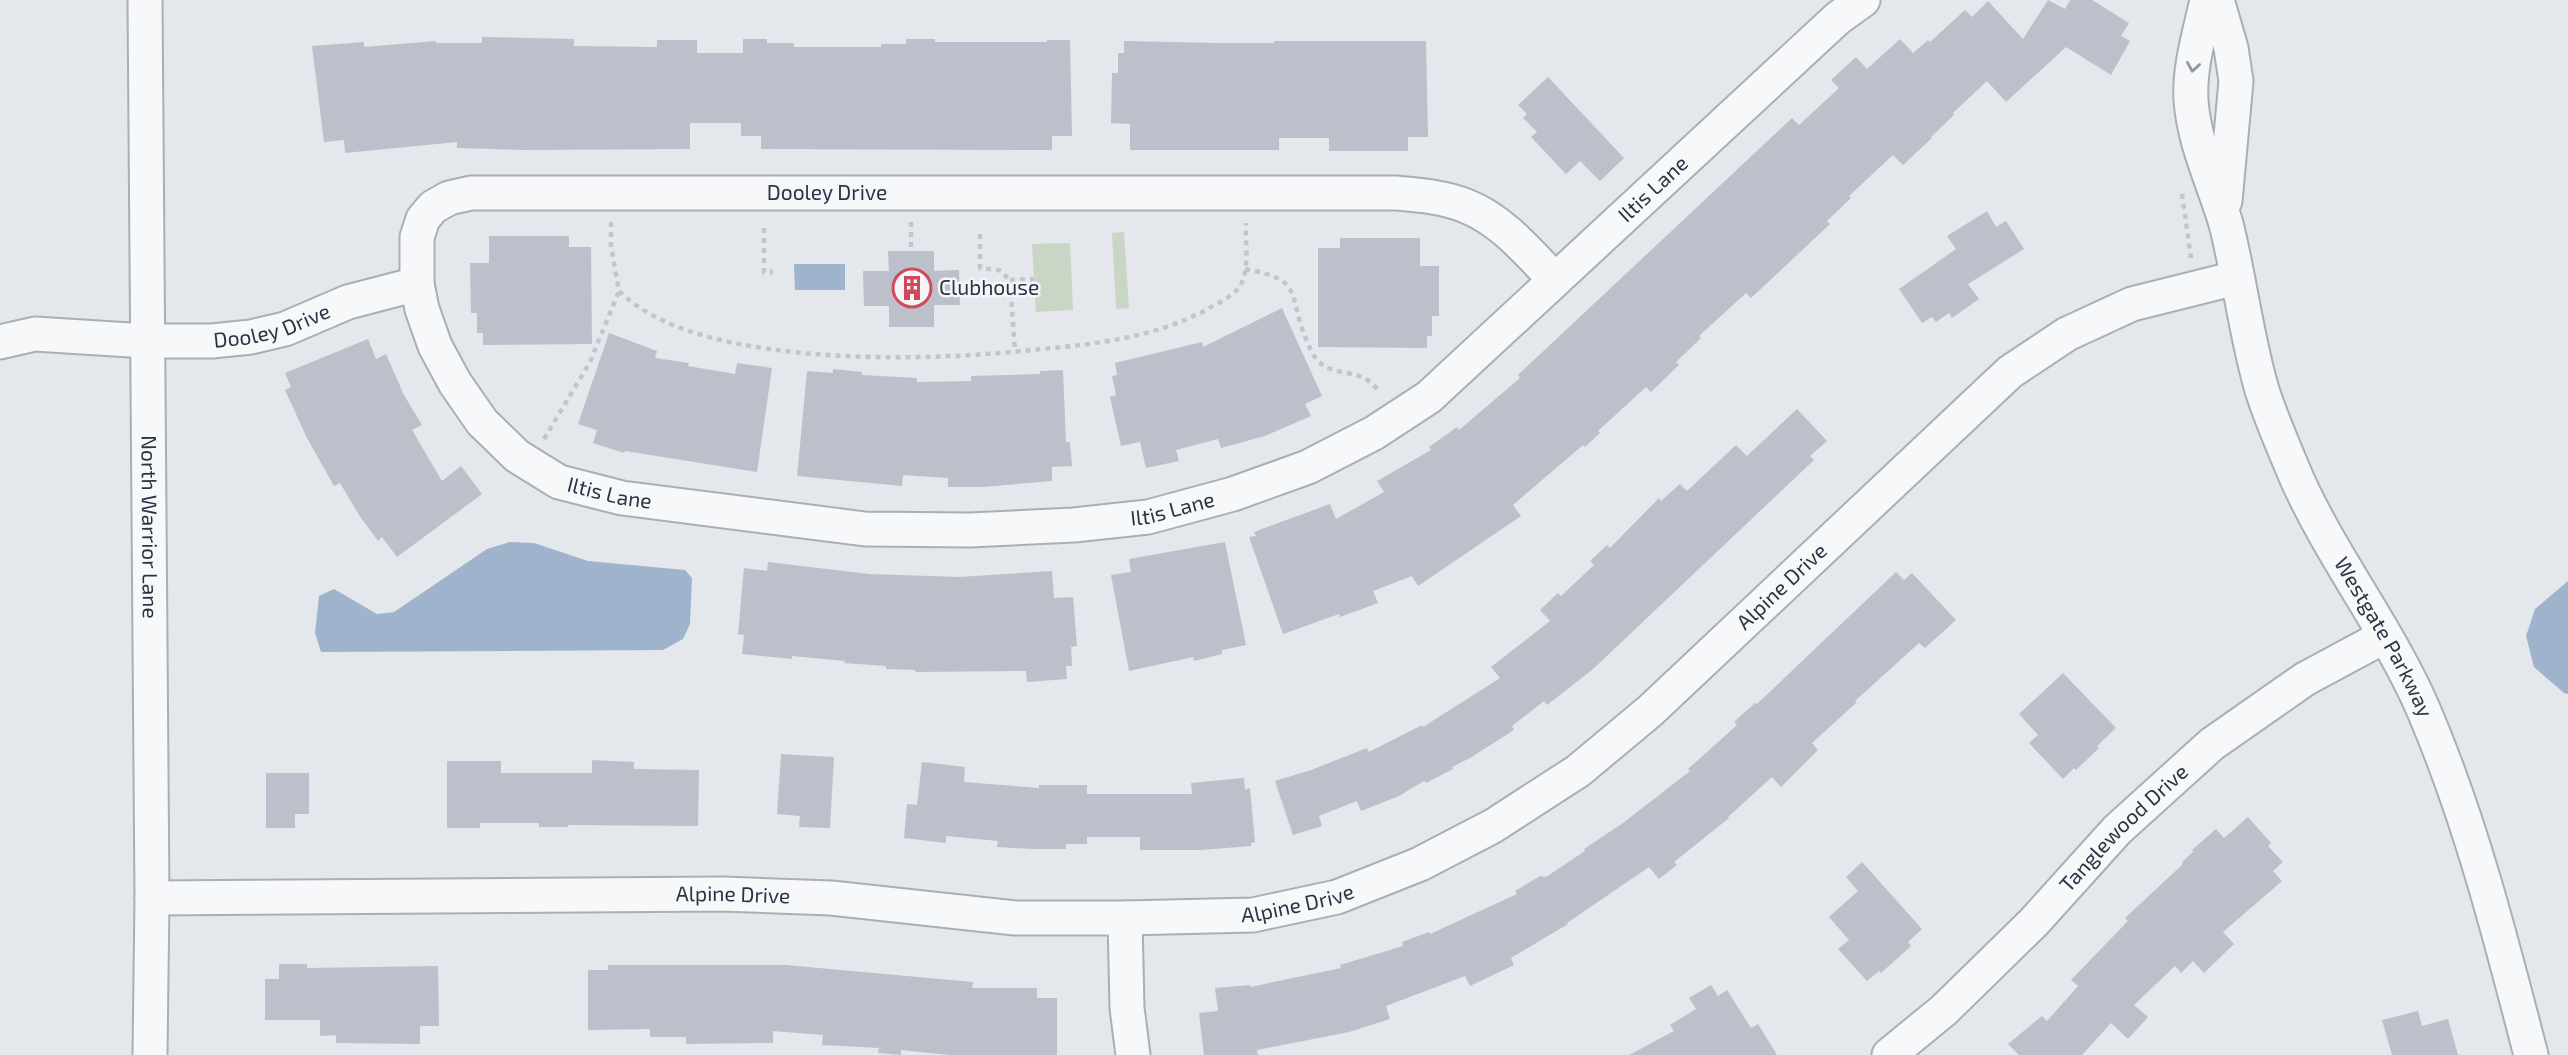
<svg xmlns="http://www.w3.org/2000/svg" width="2568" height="1055" font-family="'Exo 2',sans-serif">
<rect width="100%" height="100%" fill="#e4e7ec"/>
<path fill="#c9d6c5" d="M1124,232L1129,308L1116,309L1112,233Z
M1070,243L1073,310L1036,312L1032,244Z"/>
<path fill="#9fb4cc" d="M794,264H845V290H795Z
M510,542L534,543L588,561L685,570L692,578L690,624L683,639L663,650L321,652L315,633L319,596L334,589L377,614L394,612L487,549Z
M2568,581V694L2564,693L2534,667L2526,636L2535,609Z"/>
<path fill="#bbc0ca" d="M2048,0L2065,9L2070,0H2092L2129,23L2121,36L2130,41L2111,75L2066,47L2006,102L1987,81L1953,113L1954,115L1931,137L1932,138L1903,165L1893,155L1849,196L1851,198L1827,221L1830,224L1780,271L1751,298L1746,293L1699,336L1701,338L1676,362L1679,365L1651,392L1646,387L1598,431L1600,433L1585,447L1583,445L1513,505L1521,516L1418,586L1412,576L1373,591L1378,603L1340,617L1339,614L1283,634L1249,537L1256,536L1254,532L1330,504L1336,519L1384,492L1377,481L1431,450L1429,447L1457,427L1459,430L1520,378L1518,375L1792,118L1799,125L1839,88L1831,80L1856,57L1867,69L1900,39L1913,53L1928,40L1930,42L1965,10L1972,17L1988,1L2023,39Z
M482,37L574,39V46L657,47V40H697V53H743V39H767V43H794V47H881V44H906V39H935V42H1047V40H1070L1072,136H1052V150L761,149V136H741V123H690V149L523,150L457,148V142L345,153L344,140L324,142L312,46L364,42V47L435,41L436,43H482Z
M1124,41L1218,43H1274V41H1426L1428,137H1408V151H1329V138H1279V150H1130V124L1111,123L1112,73H1118V53H1124Z
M1548,77L1624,158L1600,181L1580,161L1566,174L1531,137L1537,132L1523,118L1527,114L1518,105Z
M1987,211L1996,227L2006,221L2024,249L1968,284L1979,299L1952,318L1949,313L1936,322L1932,317L1922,323L1899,289L1956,249L1947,236Z
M489,236H569V247H591L592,344L483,345V333H477V313H471L470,263H489Z
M1340,238H1420V266H1439V316H1432V336H1427V348L1318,347V248H1340Z
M888,251H934V271L959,270L960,305H934V327H889V306H864L863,271H889Z
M1282,308L1322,396L1305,404L1311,416L1265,436L1221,448L1218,439L1176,450L1179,461L1146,468L1140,442L1121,446L1110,397L1116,395L1112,376L1117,375L1115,363L1202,342L1203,347Z
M609,333L657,351L655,358L689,363L688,366L735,374L737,363L772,368L757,472L625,451L624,453L593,443L597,430L578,424Z
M368,339L376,359L386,354L404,395L422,425L412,430L442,481L461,466L482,494L397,557L382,537L378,541L359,515L340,483L334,486L307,438L285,390L291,387L285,373Z
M833,369L862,372V375L917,378V382L971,381V376L1040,374V371L1063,370L1066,442H1070L1072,466L1052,467V481L982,487H948V478L903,475L902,486L797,476L807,371L833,373Z
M1797,409L1827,441L1810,456L1814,460L1592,670L1547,705L1544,701L1512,726L1514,730L1470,758L1452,767L1453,769L1426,783L1424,781L1399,796L1361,811L1357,801L1319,816L1322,826L1293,835L1275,781L1311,770L1367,748L1369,752L1422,725L1423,727L1500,678L1491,667L1550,621L1540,610L1558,593L1561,596L1594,565L1590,561L1607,545L1610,548L1659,498L1661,501L1680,484L1687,491L1736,445L1747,456Z
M1225,542L1246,645L1222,650V654L1194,661L1193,657L1129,671L1111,575L1131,572L1129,559Z
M768,562L869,574L959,577L1052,571L1054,598L1073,597L1077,646L1071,647L1072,666H1066L1067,679L1027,682L1026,671L915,672L916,670L886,669V666L844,663L845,661L792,656V659L742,654L744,635L738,634L744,568L767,571Z
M1896,572L1904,580L1912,573L1956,620L1925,648L1919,643L1855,701L1857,702L1812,743L1818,750L1781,787L1772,777L1728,817L1729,818L1674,862L1677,865L1659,879L1649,867L1567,923L1568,924L1511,958L1514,965L1470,986L1465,976L1386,1006L1390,1019L1349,1032L1257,1050L1258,1055H1204L1199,1013L1218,1011L1215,988L1250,985V987L1341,968L1340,965L1403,946L1402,942L1429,932L1430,934L1517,894L1515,891L1540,876L1546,877L1585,851L1584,849L1623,823L1690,771L1688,769L1737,725L1734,722L1755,703L1757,704Z
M2063,673L2116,728L2097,746L2099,748L2076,770L2074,768L2063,779L2029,743L2038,735L2019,714Z
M781,754L834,757L830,828L799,827L800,816L777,814Z
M592,760L634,762V769L699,770L698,826L568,825V827H539V823H480V828H447V761H501V773H592Z
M922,762L965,767L964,782L1039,788V785H1087V794H1192L1191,783L1244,778L1245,790L1250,788L1255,842L1251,843V846L1201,850H1140V837H1087V844H1066V849H1032L997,847L998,841L946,836V843L904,838L907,804L917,805Z
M266,773H309V814H295V828H266Z
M2248,817L2271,843L2268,846L2283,862L2273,871L2282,881L2223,932L2234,944L2204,973L2193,961L2181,973L2175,966L2134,1005L2148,1017L2128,1039L2111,1023L2082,1055H2019L2008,1044L2042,1016L2047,1021L2078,986L2071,980L2128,921L2125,918L2183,864L2182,862L2193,852L2192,850L2216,829L2224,838Z
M1862,862L1922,929L1908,942L1911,946L1881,973L1879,971L1867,981L1838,949L1849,940L1829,917L1858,891L1846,877Z
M279,964H307V968L438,966L439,1026H420V1044L336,1043V1035L320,1036V1020H265V979H279Z
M608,965H786L973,982L972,988H1037V998H1057V1055H949L901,1050V1055L878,1053L879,1048L822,1045L823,1035L773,1031V1043L686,1044V1037H650V1029L588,1030V970H608Z
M1711,985L1718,996L1727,990L1751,1028L1758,1024L1777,1055H1629L1674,1031L1670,1025L1696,1009L1689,998Z
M2418,1011L2422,1026L2448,1019L2458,1055H2392L2382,1020Z"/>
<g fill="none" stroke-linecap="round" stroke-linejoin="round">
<defs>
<g id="minor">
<path id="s1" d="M145,0L152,898L150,1055"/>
<path id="s2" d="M2207,0C2200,32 2189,67 2191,100C2194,144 2214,183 2226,224C2240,279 2246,336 2262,390C2271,419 2285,450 2297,479C2333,559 2389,630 2424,711C2471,821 2501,939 2531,1055"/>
<path d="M2217,0L2231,48L2236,81L2225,201"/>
<path id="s3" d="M1555,280C1529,253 1502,220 1466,206C1444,197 1419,195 1396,193H471L449,198L433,207L423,219L417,237V284L422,309L435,346L455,383L482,422L517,456L559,482L622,498L865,529L970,530L1074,525L1148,517L1233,494L1308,467L1374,433L1429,397L1838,18L1863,0"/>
<path id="s4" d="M0,342L35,334L146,341H212L251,337L285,329L348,302L417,284"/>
<path id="s5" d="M152,898L723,894L831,898L1015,918H1125L1253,915L1337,897L1420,864L1493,826L1578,771L1650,711L2010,372L2067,334L2132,304L2236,278"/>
<path d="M1125,918L1127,1008L1133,1055"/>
<path id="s6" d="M1889,1055L1944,1010L2034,922L2117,830L2212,744L2305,679L2385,636"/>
</g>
</defs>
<use href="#minor" stroke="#a9aeb7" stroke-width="37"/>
<path stroke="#c2c5cb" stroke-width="4.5" stroke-dasharray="5 5" stroke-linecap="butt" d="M2182,194L2191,258
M611,222V246L619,291C648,320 695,335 734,343C830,362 944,360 1041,349C1098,344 1155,337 1206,310C1216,304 1228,299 1237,290C1251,275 1245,242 1246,223
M911,222V251
M764,228V272H773
M980,234V268L999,270L1010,280L1015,352
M1245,269C1305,280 1287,293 1306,339C1309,346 1313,357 1319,362C1338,379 1363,366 1380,393
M1010,280L1034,279
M544,439L590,362L619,291"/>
<use href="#minor" stroke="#f7f8fa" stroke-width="33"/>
</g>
<defs><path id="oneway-chevron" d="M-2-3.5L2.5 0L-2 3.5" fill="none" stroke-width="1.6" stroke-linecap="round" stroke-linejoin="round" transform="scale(1.75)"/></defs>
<use stroke="#9196a0" href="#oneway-chevron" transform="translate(2193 67) rotate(99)"/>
<defs>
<symbol id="building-ring" viewBox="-11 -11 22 22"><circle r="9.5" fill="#f4f6f9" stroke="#d1495b" stroke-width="1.5"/><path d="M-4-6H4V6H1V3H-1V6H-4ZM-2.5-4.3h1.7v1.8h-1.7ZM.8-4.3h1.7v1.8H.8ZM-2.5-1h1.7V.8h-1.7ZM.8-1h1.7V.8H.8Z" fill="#d1495b"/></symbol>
</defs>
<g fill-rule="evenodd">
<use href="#building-ring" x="890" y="266" width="44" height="44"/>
</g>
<g text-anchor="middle" stroke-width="5" stroke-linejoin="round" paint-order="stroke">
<g font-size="21" fill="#2b3445" stroke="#f4f6f9">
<text dy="7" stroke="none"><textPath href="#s3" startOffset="2695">Iltis Lane</textPath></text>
<text x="827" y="200">Dooley Drive</text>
<text dy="7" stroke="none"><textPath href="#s4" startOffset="275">Dooley Drive</textPath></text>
<text dy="7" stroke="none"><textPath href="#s3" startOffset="1540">Iltis Lane</textPath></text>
<text dy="7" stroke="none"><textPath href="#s3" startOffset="2107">Iltis Lane</textPath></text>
<text dy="7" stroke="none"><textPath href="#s1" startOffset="527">North Warrior Lane</textPath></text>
<text dy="7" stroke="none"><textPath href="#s5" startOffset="1736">Alpine Drive</textPath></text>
<text dy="7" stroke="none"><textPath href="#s2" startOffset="677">Westgate Parkway</textPath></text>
<text dy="7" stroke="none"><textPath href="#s6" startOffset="327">Tanglewood Drive</textPath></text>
<text dy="7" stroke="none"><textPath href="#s5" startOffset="581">Alpine Drive</textPath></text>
<text dy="7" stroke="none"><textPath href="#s5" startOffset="1148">Alpine Drive</textPath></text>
</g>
<g font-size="21" fill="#2b3445" stroke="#f4f6f9" text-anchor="start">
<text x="939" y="295">Clubhouse</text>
</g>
</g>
</svg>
